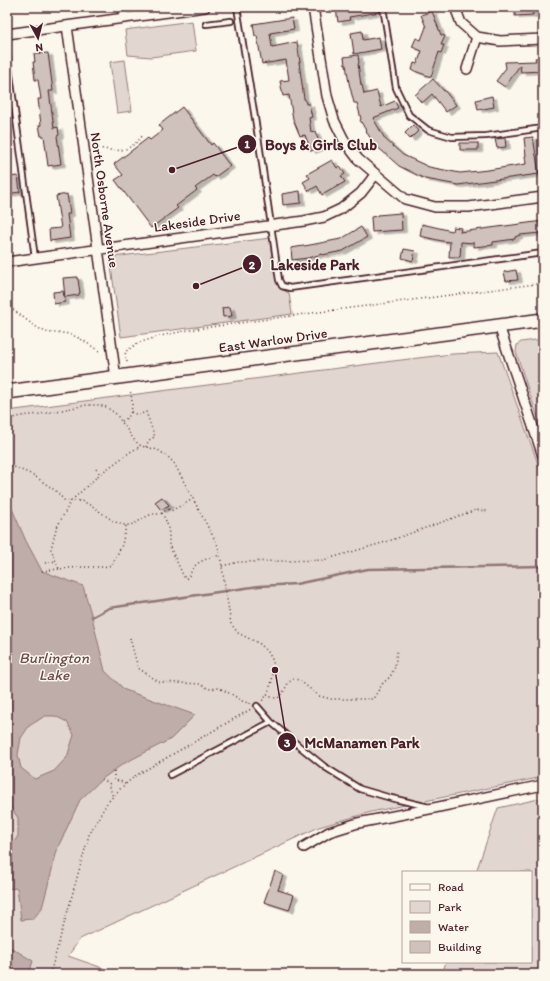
<svg xmlns="http://www.w3.org/2000/svg" width="550" height="981" font-family="Itim,sans-serif">
<defs>
<filter id="shadow"><feDropShadow dx="4.5" dy="2.5" stdDeviation="0" flood-color="#0004"/></filter>
</defs>
<rect width="100%" height="100%" fill="#fbf7ec"/>
<filter id="ink" filterUnits="userSpaceOnUse"><feTurbulence type="fractalNoise" baseFrequency=".025" numOctaves="2"/><feDisplacementMap in="SourceGraphic" scale="8" xChannelSelector="R" yChannelSelector="G"/><feConvolveMatrix kernelMatrix="1 2 1 2 8 2 1 2 1" color-interpolation-filters="sRGB"/></filter>
<g filter="url(#ink)">
<path fill="#e2d7d0" stroke="#967b7e" d="M192,21L196,51L151,57L128,55L125,30Z
M125,60L132,111L117,113L110,62Z
M271,238L277,282L281,289L289,293L292,314L121,337L110,260L112,257Z
M543,339V432L528,389L516,352L517,345L521,342Z
M498,352L543,478V777L371,812L319,827L80,939L68,956L120,974H7V411L393,361L452,354Z
M543,798V974H442L446,962H531V872H476L498,808Z"/>
<path fill="#bfadaa" stroke="#907477" fill-rule="evenodd" d="M7,497L26,541L42,571L83,586L92,617L105,671L125,690L195,715L171,739L123,764L102,779L80,800L58,847L42,908L33,919L21,920L17,888L7,889V850L10,848L18,836V818L7,802ZM45,716H55L67,722L74,735L67,757L54,771L35,779L21,768L18,755L21,738L29,726Z
M7,945L33,961L29,974H7Z"/>
<g fill="none" stroke-linecap="round" stroke-linejoin="round">
<path stroke="#907477" stroke-width="2.5" d="M92,617L109,608L259,586L296,584L368,569L543,566"/>
</g>
<path fill="#cfc2bc" stroke="#4a1f2b" filter="url(#shadow)" d="M339,7H379L380,12L349,17L350,20L338,22L336,8Z
M515,7H532L533,15L515,16Z
M432,11L441,35L445,36L441,45H444L441,53L439,52L431,77L412,70L414,63L417,64L422,51L412,47L416,38L421,40L426,27L421,15Z
M292,18L294,29L270,33L272,47L297,42L300,62H299L304,99H305L306,104H309L312,117L309,118L311,132L315,131L321,147L311,151L305,135L300,136L293,119L289,95L283,96L280,81L289,80L286,60L262,64L257,36H255L253,24Z
M362,31L363,40L379,37L381,49L354,54L351,33Z
M48,53L53,91H49L54,128L58,127L59,135L57,136L61,164L48,166L44,136H41L39,125H41L38,99H41L38,80H35L33,62H35L34,54Z
M358,55L359,63L358,64L361,85H362L364,94L377,91L381,107L395,101L398,108L373,118L385,139L403,155L429,167L460,173L488,170L526,164L525,156H526L524,138L533,137L539,174L458,185L425,179L399,166L373,143L360,120L361,119L357,103H354L349,83L346,65H345L344,57Z
M543,57V71L521,72L520,65L505,87L496,81L506,68L505,62L536,61L535,58Z
M433,79L444,91V90L456,105L446,112L432,94L422,103L415,95Z
M492,96L494,107L478,110L476,100Z
M182,107L211,145L213,143L230,166L215,177L213,175L195,188L197,190L176,206L178,208L151,228L115,180L123,175L114,164L148,138L150,140L163,130L159,125Z
M413,125L418,131L410,139L405,133Z
M505,138L506,147L497,148L495,139Z
M460,143H478V150H460Z
M332,160L337,168L340,166L345,174L341,176L345,182L322,195L317,186L309,191L303,182L310,178L307,174Z
M18,176L20,192L7,194V177Z
M300,191L301,203L283,205L282,194Z
M67,194L70,214H67L70,238L50,241L49,229L61,228L56,196Z
M401,213L402,230L372,232L371,217L377,216V215Z
M543,221V231H540V233L520,235L515,237V239L493,242V245L474,247V243L461,242L460,257H449L450,242L442,241L420,236L422,224L452,231L453,227L461,228L460,232Z
M361,227L367,237L343,251L322,255V254L308,258L292,260L291,248L310,245L341,239Z
M404,249L415,251L413,261L402,258Z
M516,270L518,280L506,281L504,272Z
M77,277V279H78L80,293H79V295L65,297L63,278Z
M63,291L65,302L54,304L53,292Z
M230,307L232,316L223,317L222,308Z
M162,497L169,505L161,510L155,502Z
M275,871L283,875L278,890L294,895L289,910L264,902Z"/>
<g fill="none" stroke-linecap="round" stroke-linejoin="round">
<defs>
<path id="lane" d="M237,7L259,143L279,280L282,286L290,288L543,253
M383,7L396,88L409,115L428,130L452,137L486,136L543,128
M206,24L231,21
M7,53L35,258
M257,706L271,722L299,746L325,767L360,789L391,798L429,807
M170,775L271,722"/>
<path id="street" d="M123,7L124,18
M313,7L327,96L334,120L345,142L358,159L405,199L435,207H469L543,197
M455,7L461,23L477,37L500,41L543,39
M67,26L116,378
M7,34L205,7
M467,69L477,37
M7,262L304,221L324,217L341,209L361,193L375,175
M499,326L543,456
M304,847L329,832L358,823L434,808L543,785"/>
<path id="secondary" d="M7,392L543,320"/>
</defs>
<use href="#lane" stroke="#4a1f2b" stroke-width="8"/>
<use href="#street" stroke="#4a1f2b" stroke-width="12"/>
<use href="#secondary" stroke="#4a1f2b" stroke-width="16"/>
<path stroke="#4a1f2b" stroke-width="1.5" stroke-dasharray="1 3" stroke-linecap="butt" d="M94,147C117,152 128,154 143,135
M7,305C17,312 35,328 46,332C53,334 61,332 68,334C81,337 90,346 101,352
M127,362L125,352L138,343L160,336L189,330L312,313L543,283
M131,412L138,415L146,412L155,437C149,439 148,441 146,447
M7,420L21,416L41,414L87,405H98L106,407L116,414L135,441L141,446L158,450L168,457L174,463L218,546L220,555L231,624L238,633L260,644L268,652L273,661L274,668L272,681L267,695L262,701
M122,421C124,420 126,419 128,417C134,410 132,398 130,390
M7,464L33,475L56,491L64,500L71,501L100,474
M96,469L100,474L130,452L141,446
M165,507L171,511L193,499
M162,513L167,523L169,534V545L185,579C190,577 190,573 193,568C199,560 210,558 220,555
M126,526L122,545L112,565L103,567H81L59,569L51,549L56,529L71,501C74,501 78,501 81,501C96,505 113,526 127,525C136,525 142,518 150,515C158,512 159,517 167,509
M45,563L56,561
M222,566L239,562L324,560L389,541L456,517L476,510L487,511
M42,571L59,569
M130,638L138,668L159,682L200,684L209,689L219,688L233,695L242,701L251,704
M267,695L273,698H278L284,691L288,683L293,679L299,680L319,696L331,699H373L383,683L390,677L395,667L397,650
M114,771V780L120,781L125,784
M102,779L110,784V788L113,797
M50,974L89,835L107,803L121,788L135,776L251,709"/>
<use href="#lane" stroke="#fbf7ec" stroke-width="4.5"/>
<use href="#street" stroke="#fbf7ec" stroke-width="9"/>
<use href="#secondary" stroke="#fbf7ec" stroke-width="13"/>
</g>
</g>
<g text-anchor="middle" stroke-width="3" stroke-linejoin="round" paint-order="stroke">
<g font-size="14" fill="#4a1f2b" stroke="#fbf7ec">
<text transform="translate(105 200) rotate(82)" y="5">North Osborne Avenue</text>
<text transform="translate(197 221) rotate(-8)" y="5">Lakeside Drive</text>
<text transform="translate(273 340) rotate(-8)" y="5">East Warlow Drive</text>
</g>
<g font-size="15" font-style="italic" fill="#6d4a51" stroke="#fbf7ec">
<text x="54" y="663">Burlington<tspan x="54" dy="17">Lake</tspan></text>
</g>
</g>
<path fill="none" stroke="#4a1f2b" stroke-width="1.5" d="M172 170L247 144M196 286L252 264M275 670L287 742"/>
<g fill="#4a1f2b" stroke="#fbf7ec" stroke-width="1.5">
<circle cx="172" cy="170" r="4"/>
<circle cx="196" cy="286" r="4"/>
<circle cx="275" cy="670" r="4"/>
<circle cx="247" cy="144" r="10"/>
<circle cx="252" cy="264" r="10"/>
<circle cx="287" cy="742" r="10"/>
</g>
<g font-size="12" text-anchor="middle" font-weight="bold" fill="#fff">
<text x="247" y="148">1</text>
<text x="252" y="269">2</text>
<text x="287" y="747">3</text>
</g>
<g font-size="15" text-anchor="middle" font-weight="bold" fill="#4a1f2b" stroke="#fbf7ec" stroke-width="3" stroke-linejoin="round" paint-order="stroke">
<text x="321" y="150">Boys &amp; Girls Club</text>
<text x="315" y="270">Lakeside Park</text>
<text x="362" y="748">McManamen Park</text>
</g>
<rect width="550" height="981" fill="none" stroke="#fbf7ec" stroke-width="24"/>
<rect x="12" y="12" width="526" height="957" fill="none" stroke="#4a1f2b" stroke-width="1.5" filter="url(#ink)"/>
<rect x="402" y="871" width="130" height="92" fill="#fbf7ec" stroke="#b4a19f"/>
<rect x="410" y="884" width="20" height="6" fill="#fbf7ec" stroke="#b4a19f"/>
<text x="438" y="891" font-size="12" fill="#4a1f2b">Road</text>
<rect x="410" y="901" width="20" height="12" fill="#e2d7d0" stroke="#b4a19f"/>
<text x="438" y="911" font-size="12" fill="#4a1f2b">Park</text>
<rect x="410" y="921" width="20" height="12" fill="#bfadaa" stroke="#b4a19f"/>
<text x="438" y="931" font-size="12" fill="#4a1f2b">Water</text>
<rect x="410" y="941" width="20" height="12" fill="#cfc2bc" stroke="#b4a19f"/>
<text x="438" y="951" font-size="12" fill="#4a1f2b">Building</text>
<g transform="translate(38 38) rotate(173)" stroke="#fbf7ec" stroke-width="3" paint-order="stroke">
<path d="M0-3L7 15L0 10L-7 15Z" fill="#4a1f2b"/>
<text y="-6" font-size="11" font-weight="bold" text-anchor="middle" fill="#4a1f2b">N</text>
</g>
</svg>
